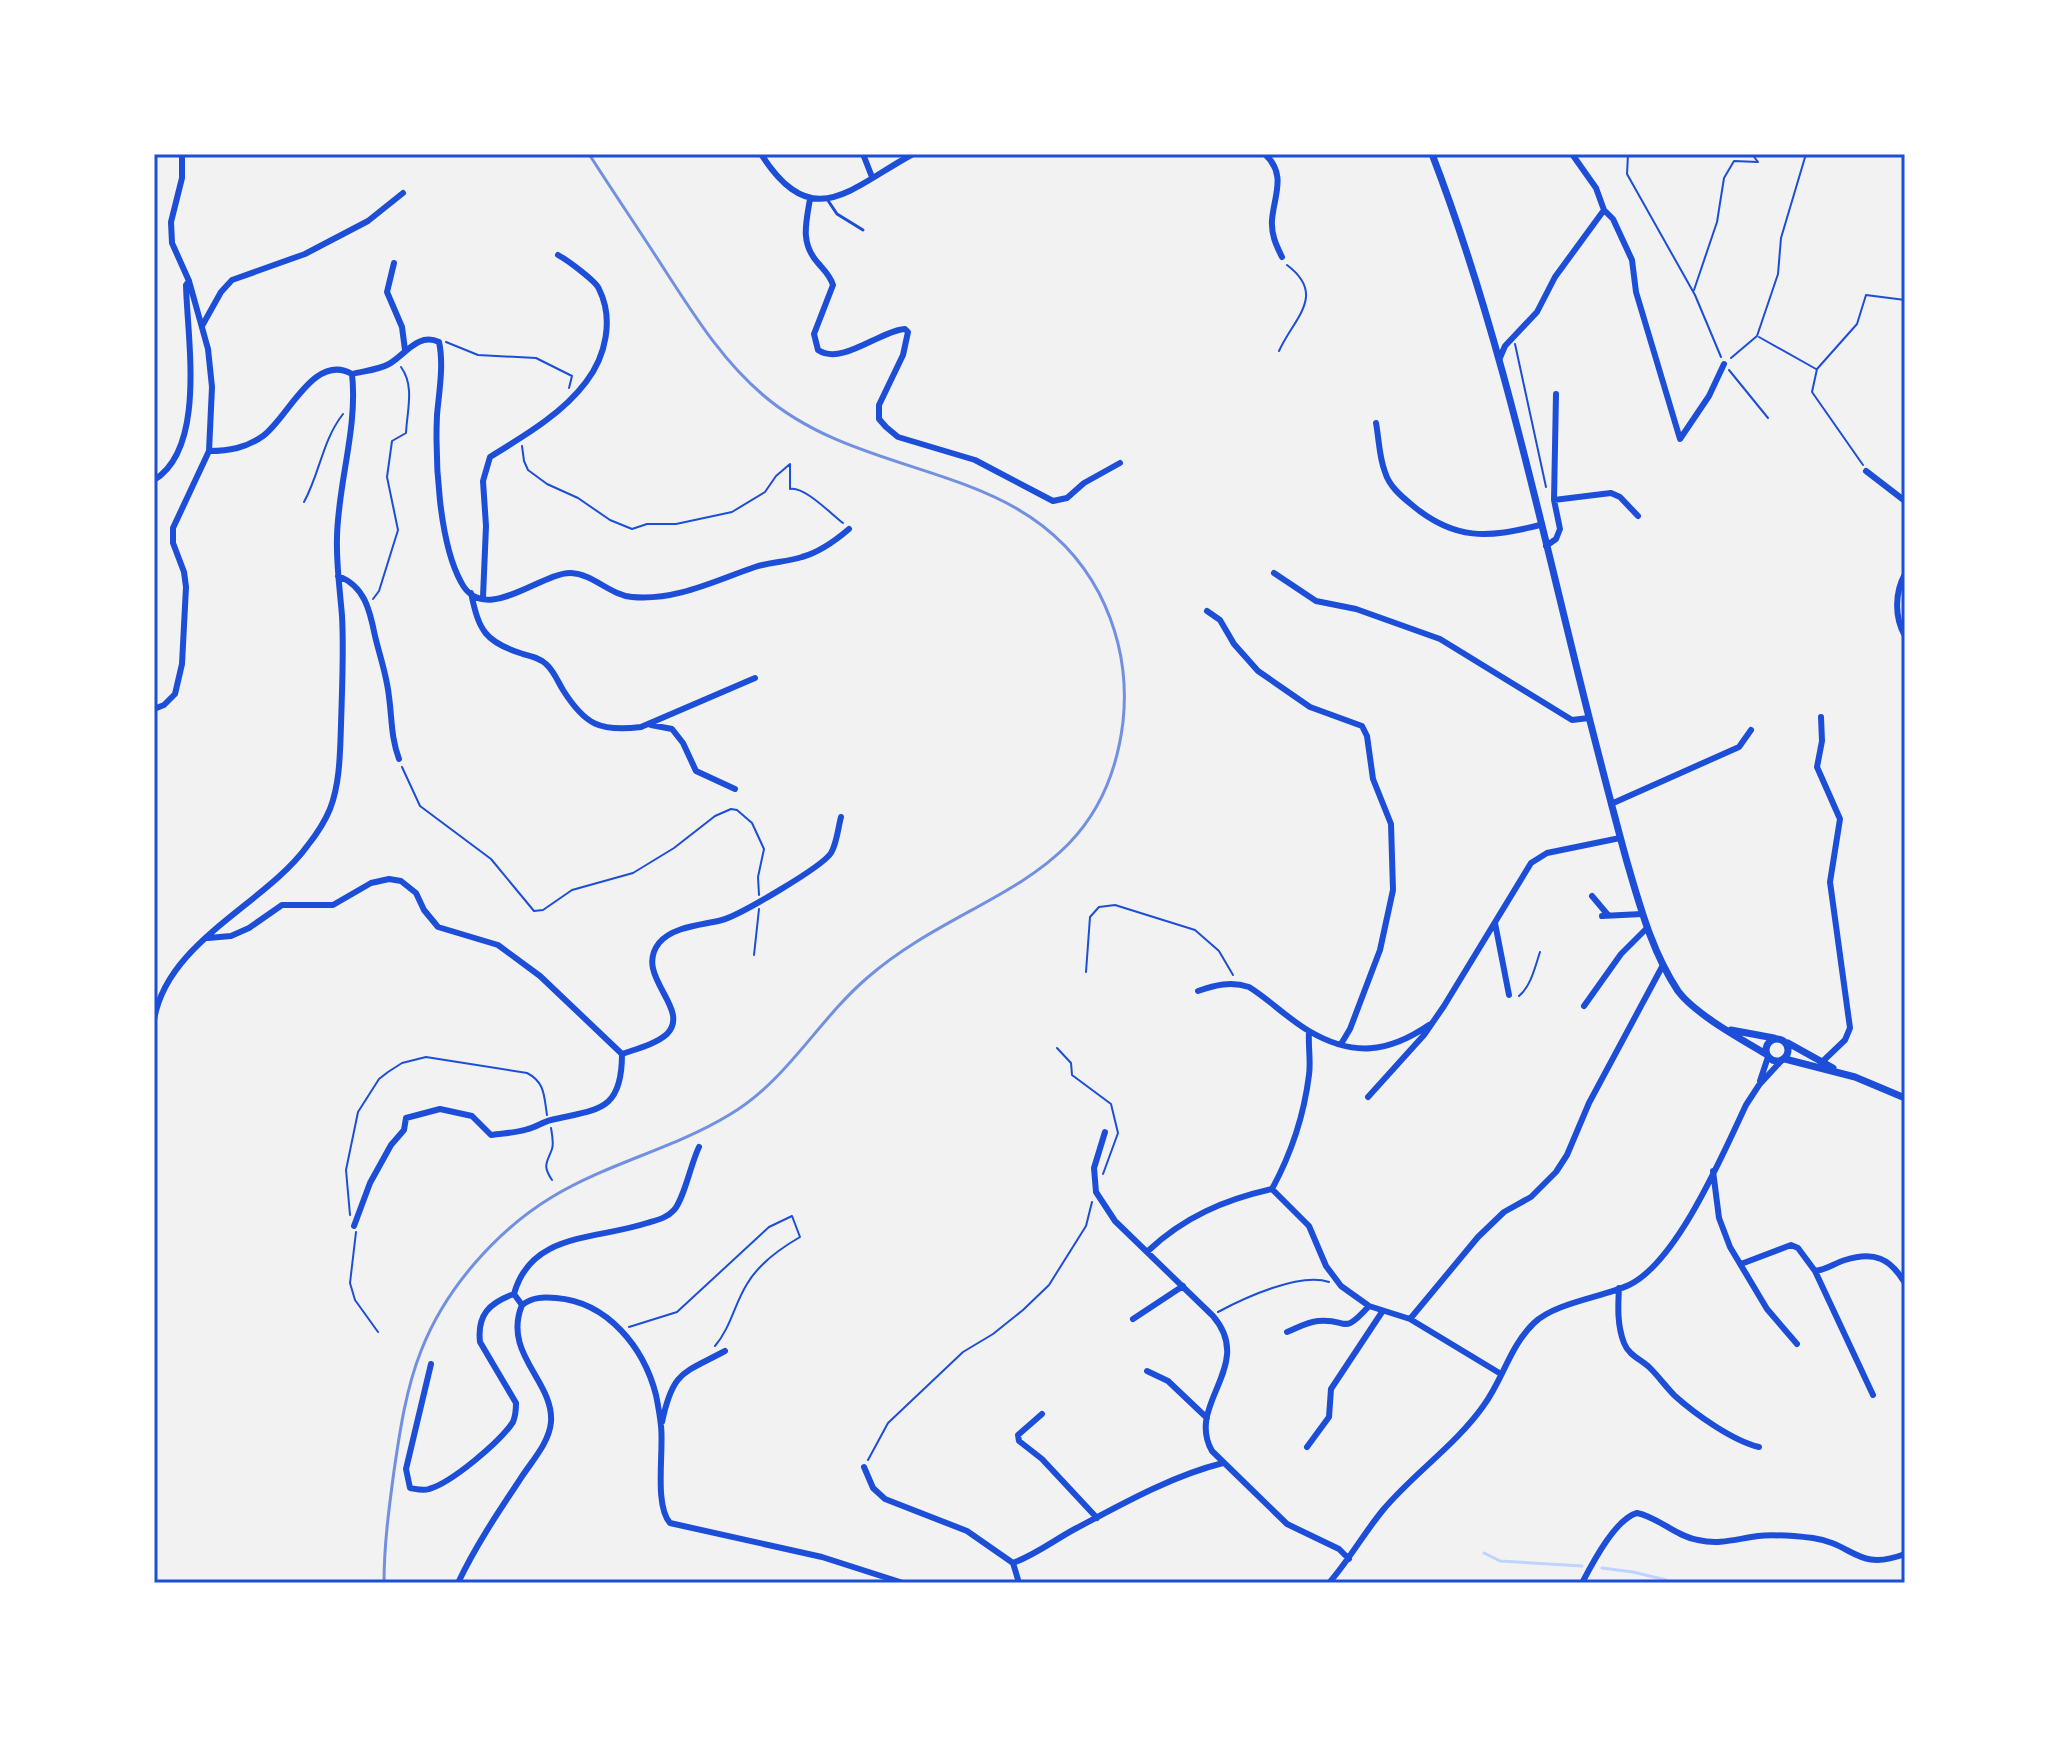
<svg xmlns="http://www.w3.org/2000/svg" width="2059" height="1737" font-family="'Sofia Sans Condensed',sans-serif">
<rect width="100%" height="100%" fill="#f2f2f2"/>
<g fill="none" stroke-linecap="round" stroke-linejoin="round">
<path stroke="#bfd3fe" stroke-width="3" d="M1484,1553L1500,1561L1582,1566
M1602,1568L1633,1572L1666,1580L1668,1583"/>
<path stroke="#1d4ed8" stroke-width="2" d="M1628,154L1627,174L1695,295L1721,357
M1694,290L1717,222L1724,178L1734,161L1758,162L1752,154
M1759,337L1816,369
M446,342L478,355L536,358L572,376L569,388
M1515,344L1546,487
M1279,351C1294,318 1327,295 1287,265
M1731,358L1757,336L1778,274L1781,238L1806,154
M1729,370L1768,418
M522,446L524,461L528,470L547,484L578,498L610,520L632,529L647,524H676L732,512L765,492L776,476L790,464V489C804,486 830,513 843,523
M1863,465L1812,392L1817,369L1857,324L1866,295L1905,300
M304,502C320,473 322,441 343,414
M373,599L379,591L398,530L387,477L392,441L406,433C407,411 415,386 401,367
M402,767L420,806L491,859L534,911L543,910L572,890L633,873L674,848L715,816L731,809L737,810L752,823L764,849L758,877L759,895
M754,955L759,909
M1086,972L1090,917L1099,907L1115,905L1195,930L1219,951L1233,975
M1519,996C1531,986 1535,967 1540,952
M1057,1048L1071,1063L1072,1075L1111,1104L1118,1133L1103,1174
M551,1128C552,1134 554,1143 552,1149C547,1163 542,1165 552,1180
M350,1215L346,1170L358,1112L379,1079L388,1072L402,1063L426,1057L527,1073C545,1082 544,1096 547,1115
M356,1232L350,1283L355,1300L378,1332
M1218,1312C1244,1298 1300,1272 1329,1282
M629,1327L677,1312L769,1227L792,1216L800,1237C781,1248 758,1265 747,1284C734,1305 731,1327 715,1346
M868,1460L888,1423L963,1352L993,1334L1023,1310L1049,1285L1086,1226L1092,1202"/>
<path stroke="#1d4ed8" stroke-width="3" d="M827,199L837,214L863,230"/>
<path stroke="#1d4ed8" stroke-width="6" d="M761,154C813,235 850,188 913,154
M863,154L872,177
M1265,154C1287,175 1274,195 1272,220C1271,234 1276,245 1282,257
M810,199C806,223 800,243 818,263C824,270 830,275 833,285L814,334L818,350C842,366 879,331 905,329L908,332L903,355L879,405V419L886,427L898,437L975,460L1053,501L1067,498L1084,483L1120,463
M1604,210L1613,219L1632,260L1636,292L1680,439L1709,396L1724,364
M394,263L387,292L402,327L405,350
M202,326L221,292L232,280L305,254L368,221L403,193
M1499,360L1505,346L1537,312L1555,277L1604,210L1596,188L1572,154
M352,374C364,371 378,370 389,364C405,355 418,332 439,342C444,365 439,392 437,415C435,461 439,542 461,582C484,627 541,572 571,573C593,574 610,595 632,597C676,601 714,581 755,567C770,562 787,562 802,557C820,552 835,541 849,529
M1376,423C1379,439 1379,457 1385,472C1389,486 1401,496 1412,505C1455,541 1488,538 1540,525
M1866,471L1905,501
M154,480C207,448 187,337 186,285L189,281
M1554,500L1611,493L1620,497L1638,516
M1546,546L1556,539L1560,529L1554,500L1556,394
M1274,573L1316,601L1356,609L1440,639L1572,720L1589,718
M1905,574C1895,592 1894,617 1905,636
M338,576C365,586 370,611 375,636C380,657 387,676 389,697C392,718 391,738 399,759
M471,593C479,631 485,642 523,654C531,656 540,658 546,664C554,671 558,682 563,690C585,725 600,732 641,727L755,678
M483,597L486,526L483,481L490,457C524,436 562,414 586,382C606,356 614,319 599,289C596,281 567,260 558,255
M1207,611L1220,620L1234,644L1258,671L1310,707L1362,726L1367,736L1373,779L1391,824L1393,890L1380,950L1350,1029L1341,1044
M154,709L164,705L175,694L182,664L186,587L184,572L173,543V528L209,451L212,387L208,349L189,281L172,243L171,222L182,178V154
M1821,717L1822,741L1817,767L1840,819L1830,882L1850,1028L1845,1040L1822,1062
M651,725L672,729L683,743L696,771L735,789
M1611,804L1739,747L1751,730
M1592,896L1608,915
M1602,916L1642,914
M1495,923L1509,995
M208,938L231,936L249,928L282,905H333L371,883L389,879L401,881L416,893L424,910L438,927L498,945L540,976L622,1054C622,1112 598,1109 551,1120C543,1122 536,1127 528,1129C516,1133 503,1133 491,1135L472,1116L440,1109L406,1118L404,1130L391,1145L370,1183L354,1226
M1198,991C1215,985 1231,981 1249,987C1270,1000 1288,1019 1309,1031C1353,1057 1388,1053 1429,1025
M1584,1006L1621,954L1647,928
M154,1020C167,941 265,905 308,845C316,835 325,821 330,809C340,783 340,753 341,725C342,689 344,652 342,616C340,590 336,564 337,537C338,483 358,428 352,374C314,352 288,418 263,436C246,448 229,451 209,451
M622,1054C636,1049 656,1044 667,1034C692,1008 633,976 659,943C673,926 703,925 722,920C740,915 822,867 831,853C837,843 838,828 841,817
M1760,1081L1768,1057
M1368,1097L1424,1035L1444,1006L1531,863L1547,853L1620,838
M1105,1132L1094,1168L1096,1192L1115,1221L1213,1316C1256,1366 1185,1404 1212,1451L1287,1524L1339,1549L1349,1559
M1713,1171L1719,1218L1730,1247L1767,1309L1797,1344
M1272,1189L1309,1226L1326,1266L1341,1286L1369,1306L1410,1319L1501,1374
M1148,1251C1184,1217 1224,1200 1272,1189C1291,1154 1304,1115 1309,1075C1311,1061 1308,1046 1309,1032
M1741,1264L1791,1245L1798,1248L1815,1271C1826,1270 1835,1263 1845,1260C1874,1251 1890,1258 1905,1283
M1815,1271L1873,1395
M1619,1288C1618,1306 1617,1325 1624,1343C1629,1356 1641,1359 1650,1368C1659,1377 1666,1387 1675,1396C1695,1414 1733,1441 1759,1447
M514,1294C531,1232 596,1240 647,1223C657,1220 667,1218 674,1210C684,1199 691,1163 699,1147
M1133,1319L1183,1286
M1410,1319L1478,1237L1504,1212L1531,1197L1556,1172L1567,1155L1589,1103L1663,965
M1287,1332C1297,1328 1307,1322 1318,1321C1349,1318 1341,1337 1369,1306
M431,1364L406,1469L410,1488C416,1489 423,1491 429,1489C451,1483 500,1442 513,1422C516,1415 516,1410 516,1403L480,1342C477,1315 489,1303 514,1294L522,1305
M1147,1371L1168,1381L1207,1418
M1042,1414L1018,1435L1019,1441L1042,1459L1097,1518
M662,1422C673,1371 682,1374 725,1351
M1307,1447L1329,1417L1331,1389L1382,1312
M864,1467L873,1488L885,1499L967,1531L1013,1563L1019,1583
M1013,1563C1035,1555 1053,1541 1073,1530C1120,1505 1171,1476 1223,1463
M458,1583C475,1547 497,1514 519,1481C530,1463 549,1444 551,1422C554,1381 502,1354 522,1305C533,1297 543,1297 556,1298C608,1302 644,1348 656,1395C658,1405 660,1416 661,1426C664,1451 654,1505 670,1523L822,1557L903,1583
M1329,1583C1349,1560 1364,1533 1383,1510C1414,1473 1456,1445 1484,1405C1503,1379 1510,1346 1534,1323C1554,1303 1603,1297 1629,1285C1677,1262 1723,1154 1746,1105L1759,1085L1782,1060
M1582,1583C1592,1564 1615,1519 1637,1513C1658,1517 1675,1536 1698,1540C1720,1545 1736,1539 1758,1536C1775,1534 1795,1536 1813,1538C1854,1544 1857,1572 1905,1554"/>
<path stroke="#1d4ed8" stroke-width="7" d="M1432,154C1502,336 1542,532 1590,721C1602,768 1614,815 1627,862C1640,906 1652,952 1678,991C1695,1014 1741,1039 1766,1054
M1731,1030L1774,1038
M1766 1050a11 11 0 1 1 22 0a11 11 0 1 1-22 0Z
M1788,1043L1833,1068
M1785,1059L1855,1077L1905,1098"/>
<path stroke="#7290e2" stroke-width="3" d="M384,1583C384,1545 389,1508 394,1471C400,1430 406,1389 421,1351C445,1289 496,1231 552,1197C608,1163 673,1149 729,1115C787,1081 817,1021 867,978C969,889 1103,887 1123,722C1128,676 1120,634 1099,593C1027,457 869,486 763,395C723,361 696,318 668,275C642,234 615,195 589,154"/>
</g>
<rect width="2059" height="1737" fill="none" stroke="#ffffff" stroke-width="312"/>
<rect x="156" y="156" width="1747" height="1425" fill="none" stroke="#1d4ed8" stroke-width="3"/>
</svg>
